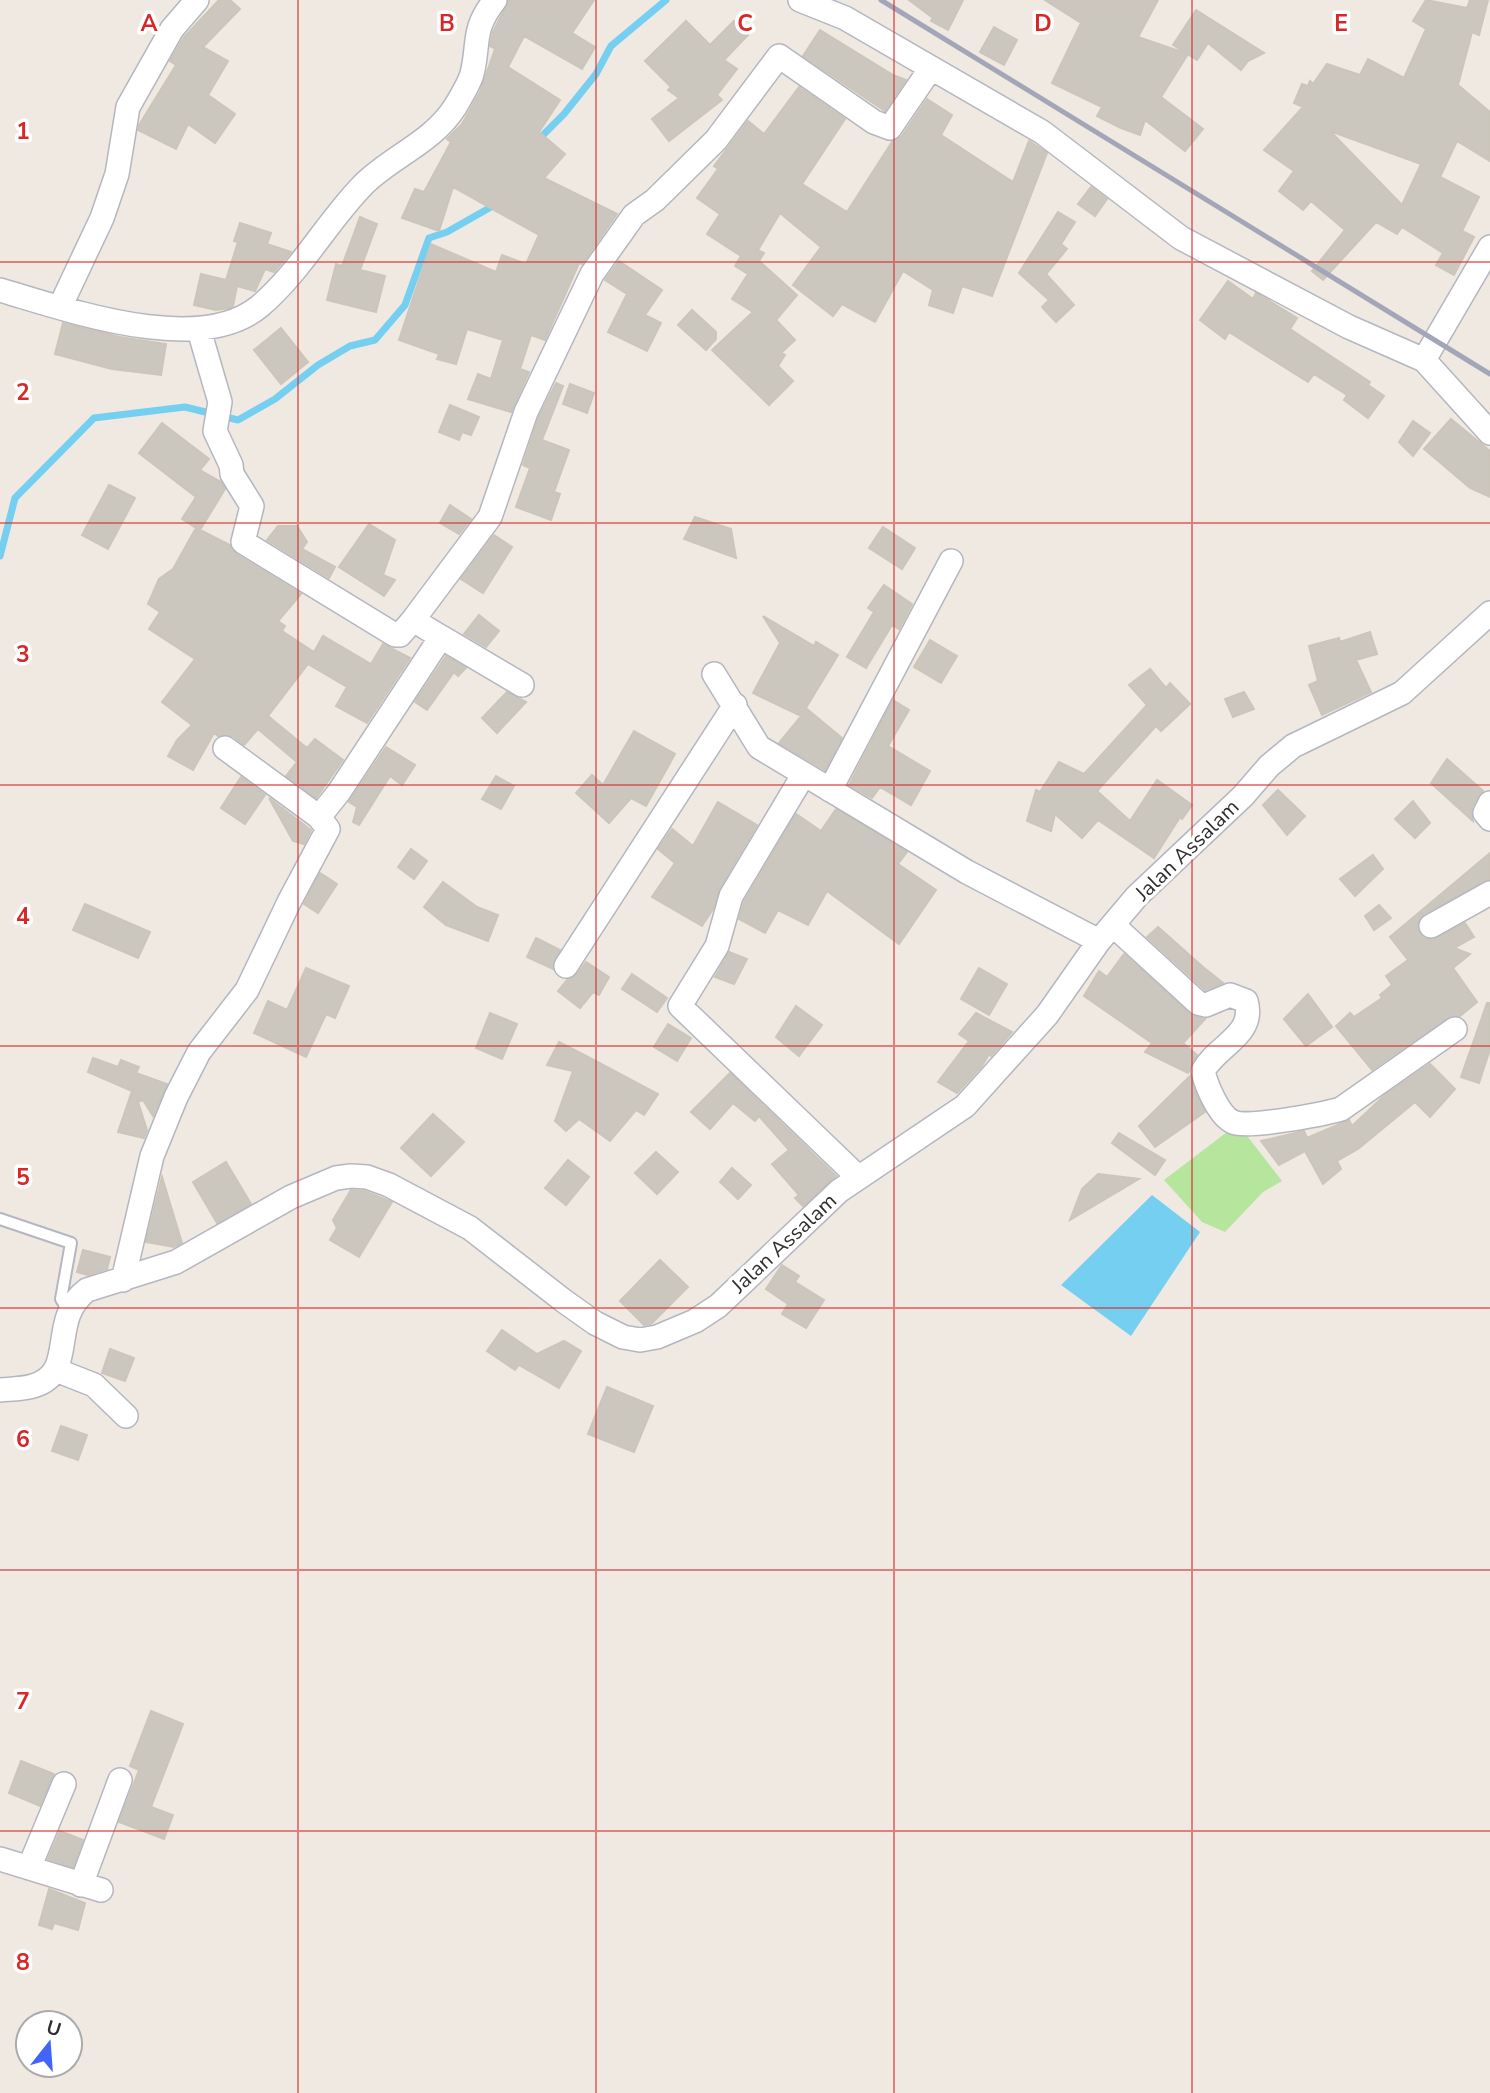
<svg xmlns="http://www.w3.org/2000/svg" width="1490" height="2093" font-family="'Nunito Sans',sans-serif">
<rect width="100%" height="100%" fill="#efe9e1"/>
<path fill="#b6e59e" d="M1231,1129L1244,1132L1282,1181L1263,1192L1225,1232L1202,1222L1164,1180Z"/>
<path fill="#75cff0" d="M1152,1195L1200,1232L1131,1336L1061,1285Z"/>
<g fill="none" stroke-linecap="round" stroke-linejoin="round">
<path stroke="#75cff0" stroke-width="7" d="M538,140L564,114L596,74L611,46L666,0
M0,556L15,498L94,418L185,407L238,420L275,399L318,365L350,346L375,340L405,305L429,238L447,232L491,207L495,201"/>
</g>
<path fill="#cbc7bf" stroke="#cbc5ba" stroke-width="2" fill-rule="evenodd" d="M219,0H230L240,9L203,47L228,61L208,95L235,114L215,143L188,124L176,149L138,130L139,125L176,65L170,61L184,37Z
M509,0H594L572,33L595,47L582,69L524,36L508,67L560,100L539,132L565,154L544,178L617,214L582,264L579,263L545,340L531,335L520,369L529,372L511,412L468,399L478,374L491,379L503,340L467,329L456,364L437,359L439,354L399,340L431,244L496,272L502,255L526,264L539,235L453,187L439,231L402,218L415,189L424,192L451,142L447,139L462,124L480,92L495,49L490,46L493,32Z
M909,0H963L948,30L931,21L933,18Z
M1045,0H1158L1138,37L1188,54L1161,97L1203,129L1185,151L1145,120L1140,135L1121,128L1097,116L1102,107L1052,83L1081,23Z
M1426,0L1467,8L1470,0H1488L1479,35L1472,32L1458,85L1490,112V161L1457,141L1440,177L1479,197L1462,231L1474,237L1454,275L1436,265L1443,253L1402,227L1397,234L1376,222L1323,280L1312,271L1345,230L1311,201L1303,210L1279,191L1294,171L1264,150L1303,107L1294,103L1302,84L1308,86L1310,81L1313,84L1327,64L1360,75L1368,59L1404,78L1426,29L1413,21ZM1330,131L1421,164L1402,205Z
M1196,10L1264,53L1248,61L1241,70L1208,43L1197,60L1173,45Z
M686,21L710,45L734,21L748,35L724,60L737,69L717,95L722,100L669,141L652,119L679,98L668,90L671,87L645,61Z
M994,27L1017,40L1004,65L980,52Z
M820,30L893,75L906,80L885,111L803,56Z
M799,87L845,119L802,184L847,212L892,142L902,136L927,99L952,115L941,135L1013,182L1029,141L1047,153L992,296L962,286L953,313L929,305L933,290L903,271L875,322L842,304L833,316L793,285L821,247L780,213L758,250L764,253L759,261L797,295L776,320L795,340L781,353L785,355L778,366L793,381L769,405L712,350L753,312L732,299L748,274L735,266L741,256L707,234L720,214L697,198L718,169L714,166L748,121L764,134Z
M1091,187L1107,199L1095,216L1078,204Z
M1058,212L1075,222L1061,244L1067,249L1046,274L1074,305L1056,322L1042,307L1049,300L1019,273Z
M360,217L377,224L360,270L385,276L376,312L327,300L336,264L342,266Z
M240,223L271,233L267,244L291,252L274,272L265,269L255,291L237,286L233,306L229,308L216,310L194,305L201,274L226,280L238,242L234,241Z
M619,261L662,290L645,315L661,323L647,351L608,332L627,294L605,280Z
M1228,281L1253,299L1256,293L1297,318L1290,329L1370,382L1368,385L1384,396L1368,418L1344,400L1347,395L1314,374L1308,382L1229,332L1225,339L1200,320Z
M692,310L716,332V339L706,350L678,325Z
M63,323L120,337L166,344L161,375L112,369L55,354Z
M281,328L308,362L281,384L254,350Z
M556,383L563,386L542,440L569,450L554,492L560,494L551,520L516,507L530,468L523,465L539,417Z
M570,384L594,393L587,413L563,404Z
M450,405L479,417L471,435L462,432L459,440L439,432Z
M1451,419L1490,451V497L1470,488L1424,449Z
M1413,421L1430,433L1413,456L1399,442Z
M162,423L209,459L200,470L221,482L225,489L200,530L230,545L236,554L301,594L278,621L285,626L282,631L314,652L323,636L371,664L383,644L410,658L367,723L336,706L347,687L308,664L268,716L307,748L315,739L343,760L316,798L286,776L297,762L258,729L244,745L233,736H218L214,733L193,770L168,756L177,740L192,725L162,702L195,659L149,629L160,612L148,604L159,579L173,569L196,528L182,519L196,497L139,453Z
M109,485L135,498L108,549L82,535Z
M450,505L471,519L459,534L440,523Z
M695,517L731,529L736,558L684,539Z
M369,524L395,540L383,575L395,580L384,596L339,567Z
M278,526H297L307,542L302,549L335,567L329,578L267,540Z
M883,527L915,548L902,569L869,548Z
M494,535L512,547L483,593L461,579Z
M884,585L912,604L899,629L892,625L866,668L847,657L874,612L868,608Z
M479,615L499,631L486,647L464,634Z
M763,616L814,646L816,642L838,655L801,716L753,693L780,643Z
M1370,632L1377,654L1356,660L1371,692L1322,715L1309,685L1318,681L1309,646L1339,638L1340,642Z
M930,640L957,656L941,683L914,667Z
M446,656L466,668L458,676L454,672L427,710L415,702Z
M1150,669L1166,688L1170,683L1190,704L1161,731L1156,726L1097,791L1130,821L1157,780L1192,805L1182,819L1180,817L1154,858L1098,820L1082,838L1055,814L1051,831L1027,821L1036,790L1040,792L1059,762L1084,774L1147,705L1129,685Z
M507,692L526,702L497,733L482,718Z
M1244,692L1254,709L1233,717L1225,699Z
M893,700L909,710L888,746L930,771L911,805L880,787L872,798L849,785Z
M807,709L842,738L825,770L779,743Z
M634,731L675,754L646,806L631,798L609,823L576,793L592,775L603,785Z
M386,747L415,765L402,785L390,776L359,825L353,822L357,807L349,802Z
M1447,759L1483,791L1472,807L1473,821L1431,783Z
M496,776L514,786L501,809L482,799Z
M241,777L265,795L245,824L221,808Z
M1278,790L1305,816L1287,835L1263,805Z
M269,798L311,830L304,844L293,841Z
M1413,801L1430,823L1415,838L1395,819Z
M718,802L757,825L719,889L713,909L702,926L652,897L675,863L658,849L672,829L693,846Z
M836,809L907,852L898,864L936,890L899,944L827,891L808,925L778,910L765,933L739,919L744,902L796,814L821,831Z
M411,849L427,861L414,879L398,867Z
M1490,853V879L1424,914L1417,925L1423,938L1431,940L1465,923L1474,937L1454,948L1470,954L1453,968L1477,1002L1460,1016L1447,1018L1372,1070L1336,1026L1350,1013L1354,1017L1382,998L1380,995L1392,985L1386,976L1408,960L1390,937Z
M1373,855L1383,869L1355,896L1340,879Z
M320,873L337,884L318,913L304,904Z
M443,882L477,907L498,915L488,941L446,925L424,907Z
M85,904L150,932L138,958L73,930Z
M1379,905L1391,918L1374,930L1365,916Z
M1158,927L1203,967L1223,983L1205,990L1147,937Z
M536,938L560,950L553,969L527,957Z
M729,952L747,959L734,984L715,977Z
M1124,954L1189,1013L1206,1018L1183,1043L1197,1055L1188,1073L1145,1052L1152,1043L1084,996L1099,971L1107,977Z
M586,962L609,977L599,995L593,992L580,1008L558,991L567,980L577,974Z
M306,968L349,986L335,1018L326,1014L306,1057L254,1033L268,1001L287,1010Z
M979,968L1007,984L989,1015L961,999Z
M632,974L667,998L657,1012L622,989Z
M1308,994L1332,1027L1306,1046L1284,1019Z
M1487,1003H1490V1049L1479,1083L1461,1077Z
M796,1006L822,1025L799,1056L776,1037Z
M490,1013L517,1024L502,1059L476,1048Z
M976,1013L1012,1032L991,1056L989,1054L982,1066L957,1093L938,1082L969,1041L959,1034Z
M668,1024L691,1038L677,1061L654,1047Z
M559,1042L588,1057L658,1094L644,1115L636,1110L610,1141L579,1119L566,1131L555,1121L573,1071L547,1065Z
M93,1058L118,1067L121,1060L139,1067L136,1073L167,1084L153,1116L143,1100L138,1102L147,1130L144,1138L118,1132L132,1091L88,1072Z
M1430,1064L1455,1089L1430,1117L1415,1102L1358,1149L1337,1161L1341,1169L1323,1184L1305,1151L1279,1165L1261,1141L1304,1131L1307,1138L1349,1120L1352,1126L1385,1095Z
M730,1073L836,1176L803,1206L795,1198L799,1195L772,1164L789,1150L759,1116L755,1121L733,1103L710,1129L691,1112Z
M1190,1076L1205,1112L1155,1147L1139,1126Z
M433,1114L464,1142L431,1176L401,1148Z
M1119,1133L1165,1160L1155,1175L1112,1143Z
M656,1152L678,1172L657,1194L635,1173Z
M568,1160L589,1177L566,1205L545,1188Z
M226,1162L251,1204L217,1223L193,1182Z
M732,1168L751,1185L738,1199L720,1182Z
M1098,1174L1139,1179L1070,1220L1082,1189Z
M162,1177L182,1243L174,1247L146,1242Z
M351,1190L364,1191L392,1202L359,1257L330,1240L337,1228L333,1220Z
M83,1250L110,1257L107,1269L88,1275L77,1272Z
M660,1260L688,1287L651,1324L644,1325L620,1301Z
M782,1265L799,1276L795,1282L824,1300L806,1328L782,1314L788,1304L766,1289Z
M502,1330L537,1354L564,1341L581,1351L559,1388L519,1365L515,1370L487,1351Z
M110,1349L134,1358L125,1381L102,1373Z
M607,1387L653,1406L634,1452L588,1434Z
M61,1426L87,1435L78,1460L52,1451Z
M151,1711L183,1724L151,1807L173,1815L164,1839L119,1822L139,1770L130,1766Z
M21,1761L54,1774L40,1806L9,1793Z
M60,1831L83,1840L73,1867L48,1859Z
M49,1889L85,1903L78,1930L54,1923L52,1929L39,1925Z"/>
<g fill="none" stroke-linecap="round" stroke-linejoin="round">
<defs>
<path id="lane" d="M0,1219L71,1243L61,1299L68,1310"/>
<path id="street" d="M800,0L845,18L1042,132L1181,238L1349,327L1424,360L1490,433
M0,290C69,310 199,357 260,306C301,271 326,223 363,185C392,156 432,143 455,107C461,97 469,84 472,74C480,41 471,31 495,0
M60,307L102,218L117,174L128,107L172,29L197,0
M199,330L220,402L215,431L231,465L232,474L252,506L243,542L395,635H400L413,620
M1424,360L1490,247
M441,637L522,685
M714,674L759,747L967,872L1099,941
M804,774L731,896L717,946L680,1006L858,1177
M830,790L951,561
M1490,803L1485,813L1490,819
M319,817L339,792L441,637L413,620L490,517L526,412L592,274L634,215L655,200L716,140L779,56L874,122L890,128L931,68
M1113,925L1198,1003L1206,1005L1230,995L1246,1001C1256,1035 1217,1045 1203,1071C1206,1085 1219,1116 1233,1122C1246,1129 1324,1114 1341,1109L1455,1029
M1431,926L1490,893
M566,966L735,705
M123,1280L152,1156L176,1097L199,1052L247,990L289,902L328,829L319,817L225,748
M56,1370L94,1385L126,1416
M0,1390C11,1389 23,1389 33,1386C79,1373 47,1320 87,1290L176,1262L291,1197L336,1178L351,1176L367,1177L389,1185L470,1228L564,1301L595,1323L623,1337L640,1340L657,1337L695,1321L718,1306L839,1191L965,1106L1047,1015L1099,941L1137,896L1243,796L1269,766L1293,746L1402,693L1490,613
M0,1859L101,1890
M29,1868L64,1784
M81,1885L120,1780"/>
</defs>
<use href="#lane" stroke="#b4b7c1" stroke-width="14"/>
<use href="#street" stroke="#b4b7c1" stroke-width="26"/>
<use href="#lane" stroke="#fff" stroke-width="10"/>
<use href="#street" stroke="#fff" stroke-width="23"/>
<path stroke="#a3a6b8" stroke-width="5" d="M881,0L1490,374"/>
</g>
<path fill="none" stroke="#d62828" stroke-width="2" stroke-opacity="0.55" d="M298,0V2093M596,0V2093M894,0V2093M1192,0V2093M0,262H1490M0,523H1490M0,785H1490M0,1046H1490M0,1308H1490M0,1570H1490M0,1831H1490"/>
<g text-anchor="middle" stroke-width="7" stroke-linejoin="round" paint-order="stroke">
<g font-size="21" fill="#2e2e2e" stroke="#fff">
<text transform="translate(1187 850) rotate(-44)" y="7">Jalan Assalam</text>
<text transform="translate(784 1243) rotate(-43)" y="7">Jalan Assalam</text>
</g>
</g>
<g font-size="23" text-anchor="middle" font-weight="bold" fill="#d62828" stroke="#fff" stroke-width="7" stroke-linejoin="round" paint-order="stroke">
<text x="149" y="31">A</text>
<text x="447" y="31">B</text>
<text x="745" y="31">C</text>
<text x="1043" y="31">D</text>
<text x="1341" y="31">E</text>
<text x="23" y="139">1</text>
<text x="23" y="400">2</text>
<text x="23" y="662">3</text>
<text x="23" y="924">4</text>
<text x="23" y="1185">5</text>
<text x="23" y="1447">6</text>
<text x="23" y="1709">7</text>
<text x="23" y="1970">8</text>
</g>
<g transform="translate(49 2044) rotate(17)"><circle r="33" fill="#ffffff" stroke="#ababab" stroke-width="2"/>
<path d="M0-5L12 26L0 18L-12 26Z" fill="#4264fb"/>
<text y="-10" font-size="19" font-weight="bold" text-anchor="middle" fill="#2e2e2e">U</text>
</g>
</svg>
